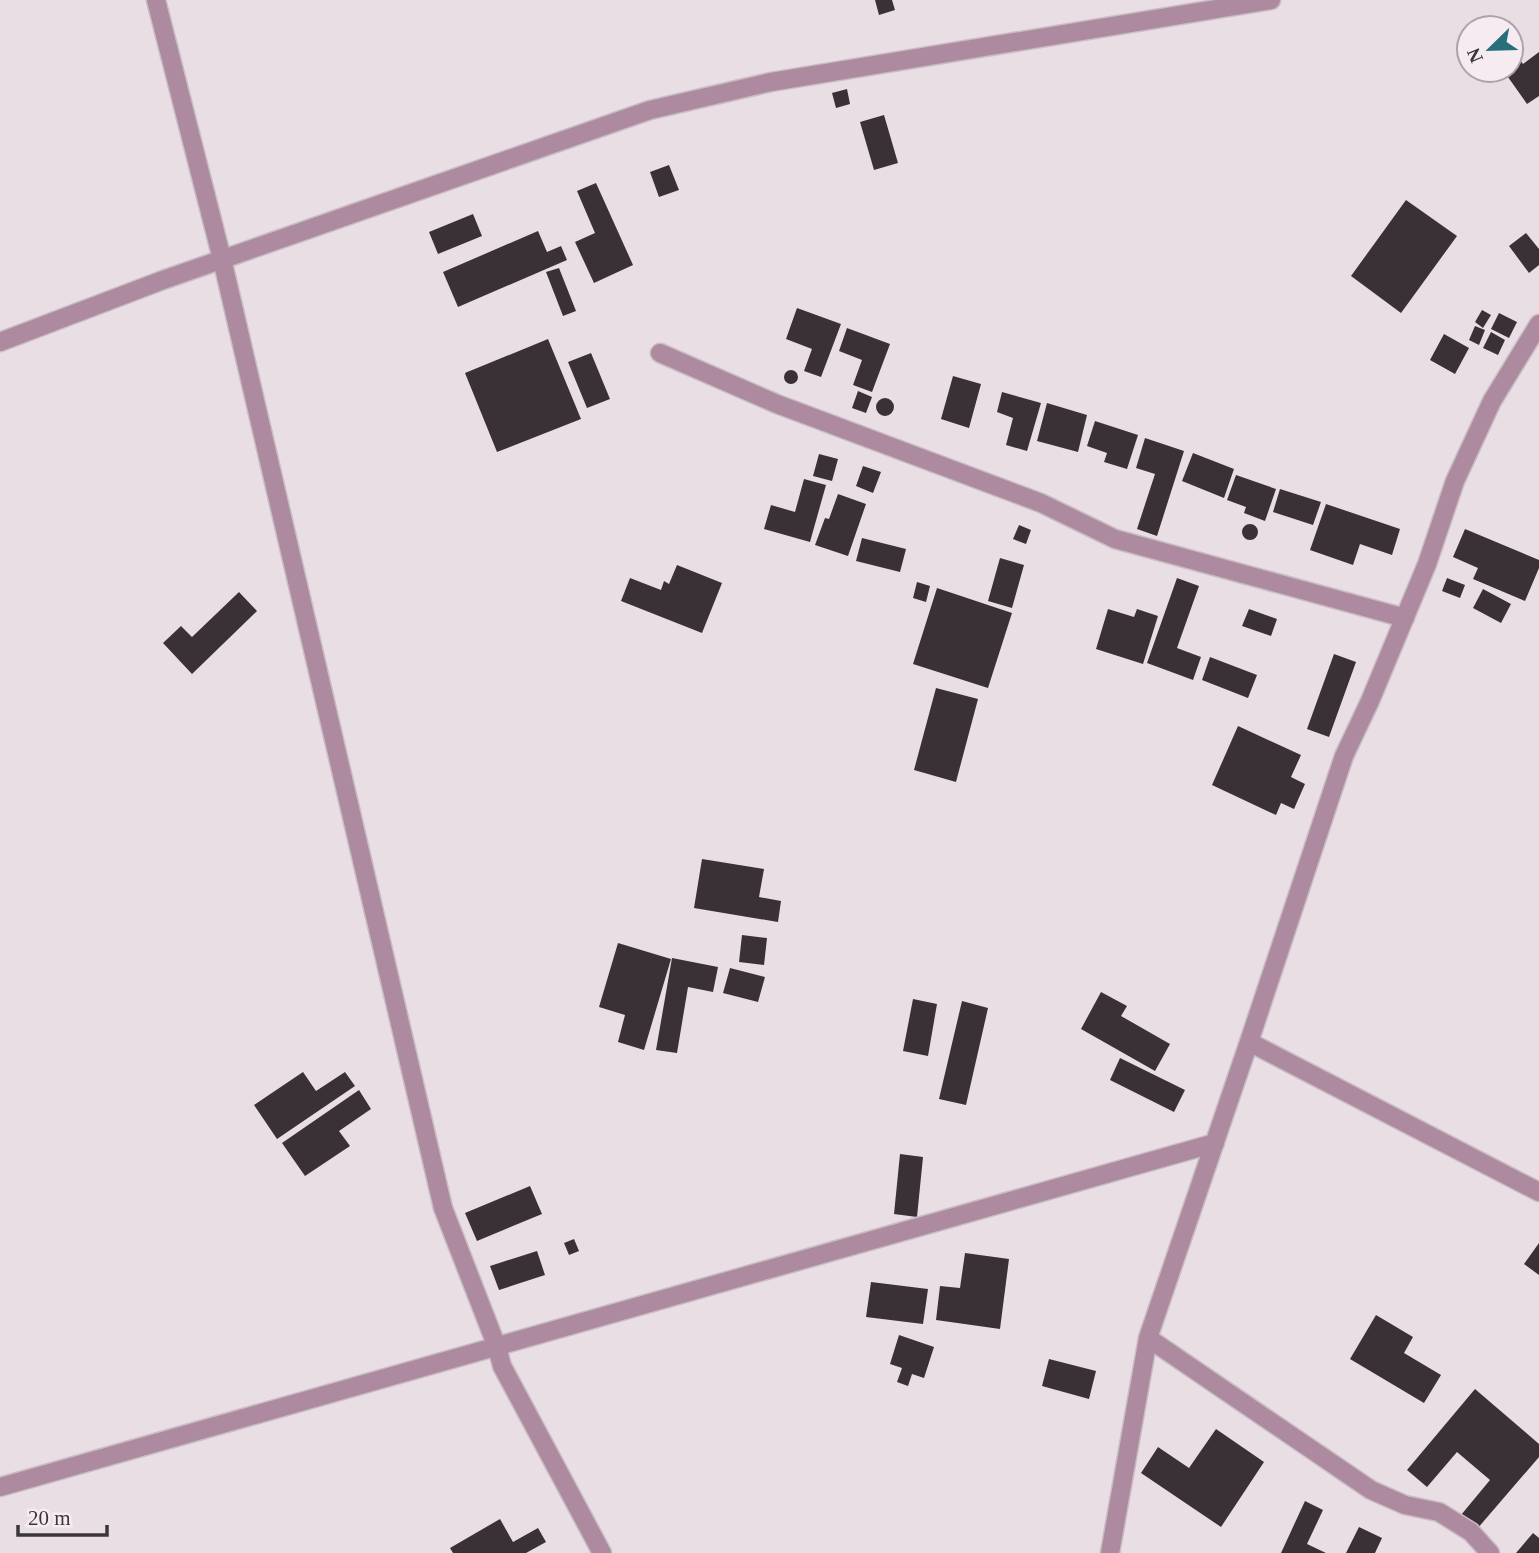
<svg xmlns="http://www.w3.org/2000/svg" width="1539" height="1553" font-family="'Times New Roman',serif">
<rect width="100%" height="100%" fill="#eadee5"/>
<path fill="#3a3136" d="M875,0H892L895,10L879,15Z
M1511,48L1523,64L1539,52V96L1527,104L1503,70H1511Z
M847,89L850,104L836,108L832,93Z
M884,115L898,163L874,170L860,122Z
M669,165L679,190L659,197L650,172Z
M596,183L633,265L594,283L575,242L595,233L577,191Z
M1406,200L1457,236L1401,313L1351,276Z
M473,214L482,236L438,254L429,232Z
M538,231L547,252L561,246L567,260L458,307L443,272Z
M1526,233L1539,249V265L1529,273L1509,246Z
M559,268L576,311L563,316L546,272Z
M797,308L841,324L821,377L804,371L812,349L786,339Z
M1482,310L1491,315L1483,328L1475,322Z
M1499,313L1517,322L1509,338L1491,329Z
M1475,326L1485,330L1479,345L1469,340Z
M847,328L890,344L872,392L853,385L862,360L839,351Z
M1491,332L1505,340L1498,355L1483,348Z
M1444,334L1469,348L1455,374L1430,360Z
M548,339L581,419L497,452L465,373Z
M591,353L610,399L587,408L568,362Z
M784 377a7 7 0 1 1 14 0a7 7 0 1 1-14 0Z
M953,376L981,384L969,428L941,419Z
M858,391L872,397L866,413L852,408Z
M1002,392L1041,403L1027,451L1006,445L1013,418L997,412Z
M876 407a9 9 0 1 1 18 0a9 9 0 1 1-18 0Z
M1047,403L1087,415L1078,452L1037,441Z
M1095,421L1138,435L1127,469L1104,462L1107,453L1087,446Z
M1145,438L1184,451L1157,536L1137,529L1155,474L1136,468Z
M1193,453L1234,469L1224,498L1182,481Z
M819,454L838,459L832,481L813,476Z
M863,466L881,472L873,493L856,486Z
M1236,475L1276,489L1265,521L1244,513L1246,507L1227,500Z
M804,479L826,485L810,542L764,529L771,505L795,512Z
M1280,489L1321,502L1313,525L1273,512Z
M838,494L866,504L848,556L815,545L825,518L829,519Z
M1326,504L1400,529L1392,555L1360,544L1353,565L1310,550Z
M1242 532a8 8 0 1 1 16 0a8 8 0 1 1-16 0Z
M1019,525L1031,530L1026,544L1013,539Z
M1465,529L1539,560V568L1525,601L1473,579L1478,568L1453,557Z
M862,538L906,549L900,572L856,561Z
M1000,558L1024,565L1012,608L988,601Z
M677,565L722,583L702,633L621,601L630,578L661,590L664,581L669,584Z
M1177,578L1199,586L1177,648L1201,657L1193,680L1147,663Z
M1447,578L1465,585L1460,598L1442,591Z
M917,582L930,586L926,602L913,598Z
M937,588L1012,613L988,688L913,664Z
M1483,589L1511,604L1501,623L1473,608Z
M239,592L257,611L192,674L163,643L181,626L192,637Z
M1108,609L1134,617L1137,609L1158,616L1143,664L1096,649Z
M1249,609L1277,619L1271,636L1242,626Z
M1334,654L1356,662L1329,737L1307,729Z
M1210,657L1257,675L1248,698L1202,680Z
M936,688L978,699L956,782L914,770Z
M1238,726L1301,755L1291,777L1305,784L1294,809L1281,803L1276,815L1212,785Z
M702,859L764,869L759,897L781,901L778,922L694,908Z
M742,935L767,938L764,965L739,962Z
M618,943L671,959L644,1050L618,1042L625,1015L599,1007Z
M672,958L718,967L713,992L688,987L677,1053L656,1050Z
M730,968L765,977L758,1002L723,993Z
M1101,992L1127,1006L1121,1016L1170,1044L1155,1071L1081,1029Z
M913,999L937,1004L928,1056L903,1051Z
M962,1001L988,1008L966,1105L939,1099Z
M1120,1058L1185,1090L1174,1112L1110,1080Z
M303,1072L316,1091L345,1072L355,1086L277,1139L254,1105Z
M359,1090L371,1109L339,1131L350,1146L305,1176L282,1143Z
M900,1154L923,1157L917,1217L894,1214Z
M530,1186L542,1214L477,1241L465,1213Z
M574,1239L579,1251L569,1255L564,1243Z
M1539,1243V1275L1524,1264Z
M537,1251L545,1275L499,1290L490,1266Z
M965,1253L1009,1259L1000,1329L936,1320L940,1286L960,1288Z
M871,1282L928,1289L923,1324L866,1317Z
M1376,1315L1413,1337L1404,1353L1441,1375L1424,1403L1350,1359Z
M899,1335L934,1347L924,1378L912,1374L908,1386L897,1382L902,1368L890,1364Z
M1049,1359L1096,1371L1089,1399L1042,1386Z
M1475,1389L1539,1444V1457L1477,1529L1461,1515L1490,1480L1457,1452L1427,1487L1407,1470Z
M1216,1429L1264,1462L1221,1527L1141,1473L1158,1447L1189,1468Z
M1305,1501L1323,1510L1307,1544L1326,1553H1281Z
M500,1519L513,1542L538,1528L546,1542L526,1553H453L450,1548Z
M1359,1527L1382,1538L1375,1553H1346Z
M1533,1533L1539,1538V1553H1516Z"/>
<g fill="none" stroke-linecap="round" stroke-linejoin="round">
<defs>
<path id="minor" d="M156,0L222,259L443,1208L497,1347L502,1366L602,1553
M0,342L163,280L650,110L771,82L1271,0
M660,353L777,404L1041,503L1115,539L1405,618
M1249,1042L1539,1192
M1148,1338L1371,1490L1405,1505L1439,1512L1471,1532L1490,1553
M0,1487L1215,1143
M1110,1553L1148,1338L1249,1042L1344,756L1370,701L1427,564L1455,481L1492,401L1539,324"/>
</defs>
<use href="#minor" stroke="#c7bdc3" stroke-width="21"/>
<use href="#minor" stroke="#ae8aa0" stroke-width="18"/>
</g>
<g transform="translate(1490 49) rotate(247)"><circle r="33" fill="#f7ebf2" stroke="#aca3a8" stroke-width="2"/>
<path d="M0-5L12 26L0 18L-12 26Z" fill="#286f7c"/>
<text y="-10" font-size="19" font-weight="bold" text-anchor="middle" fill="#3b3739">N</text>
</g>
<path d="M18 1525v10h89v-10" fill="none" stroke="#3b3739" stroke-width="3.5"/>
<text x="28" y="1525" font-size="21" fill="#3b3739" stroke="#f7ebf2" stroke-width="5" paint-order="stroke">20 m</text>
</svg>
